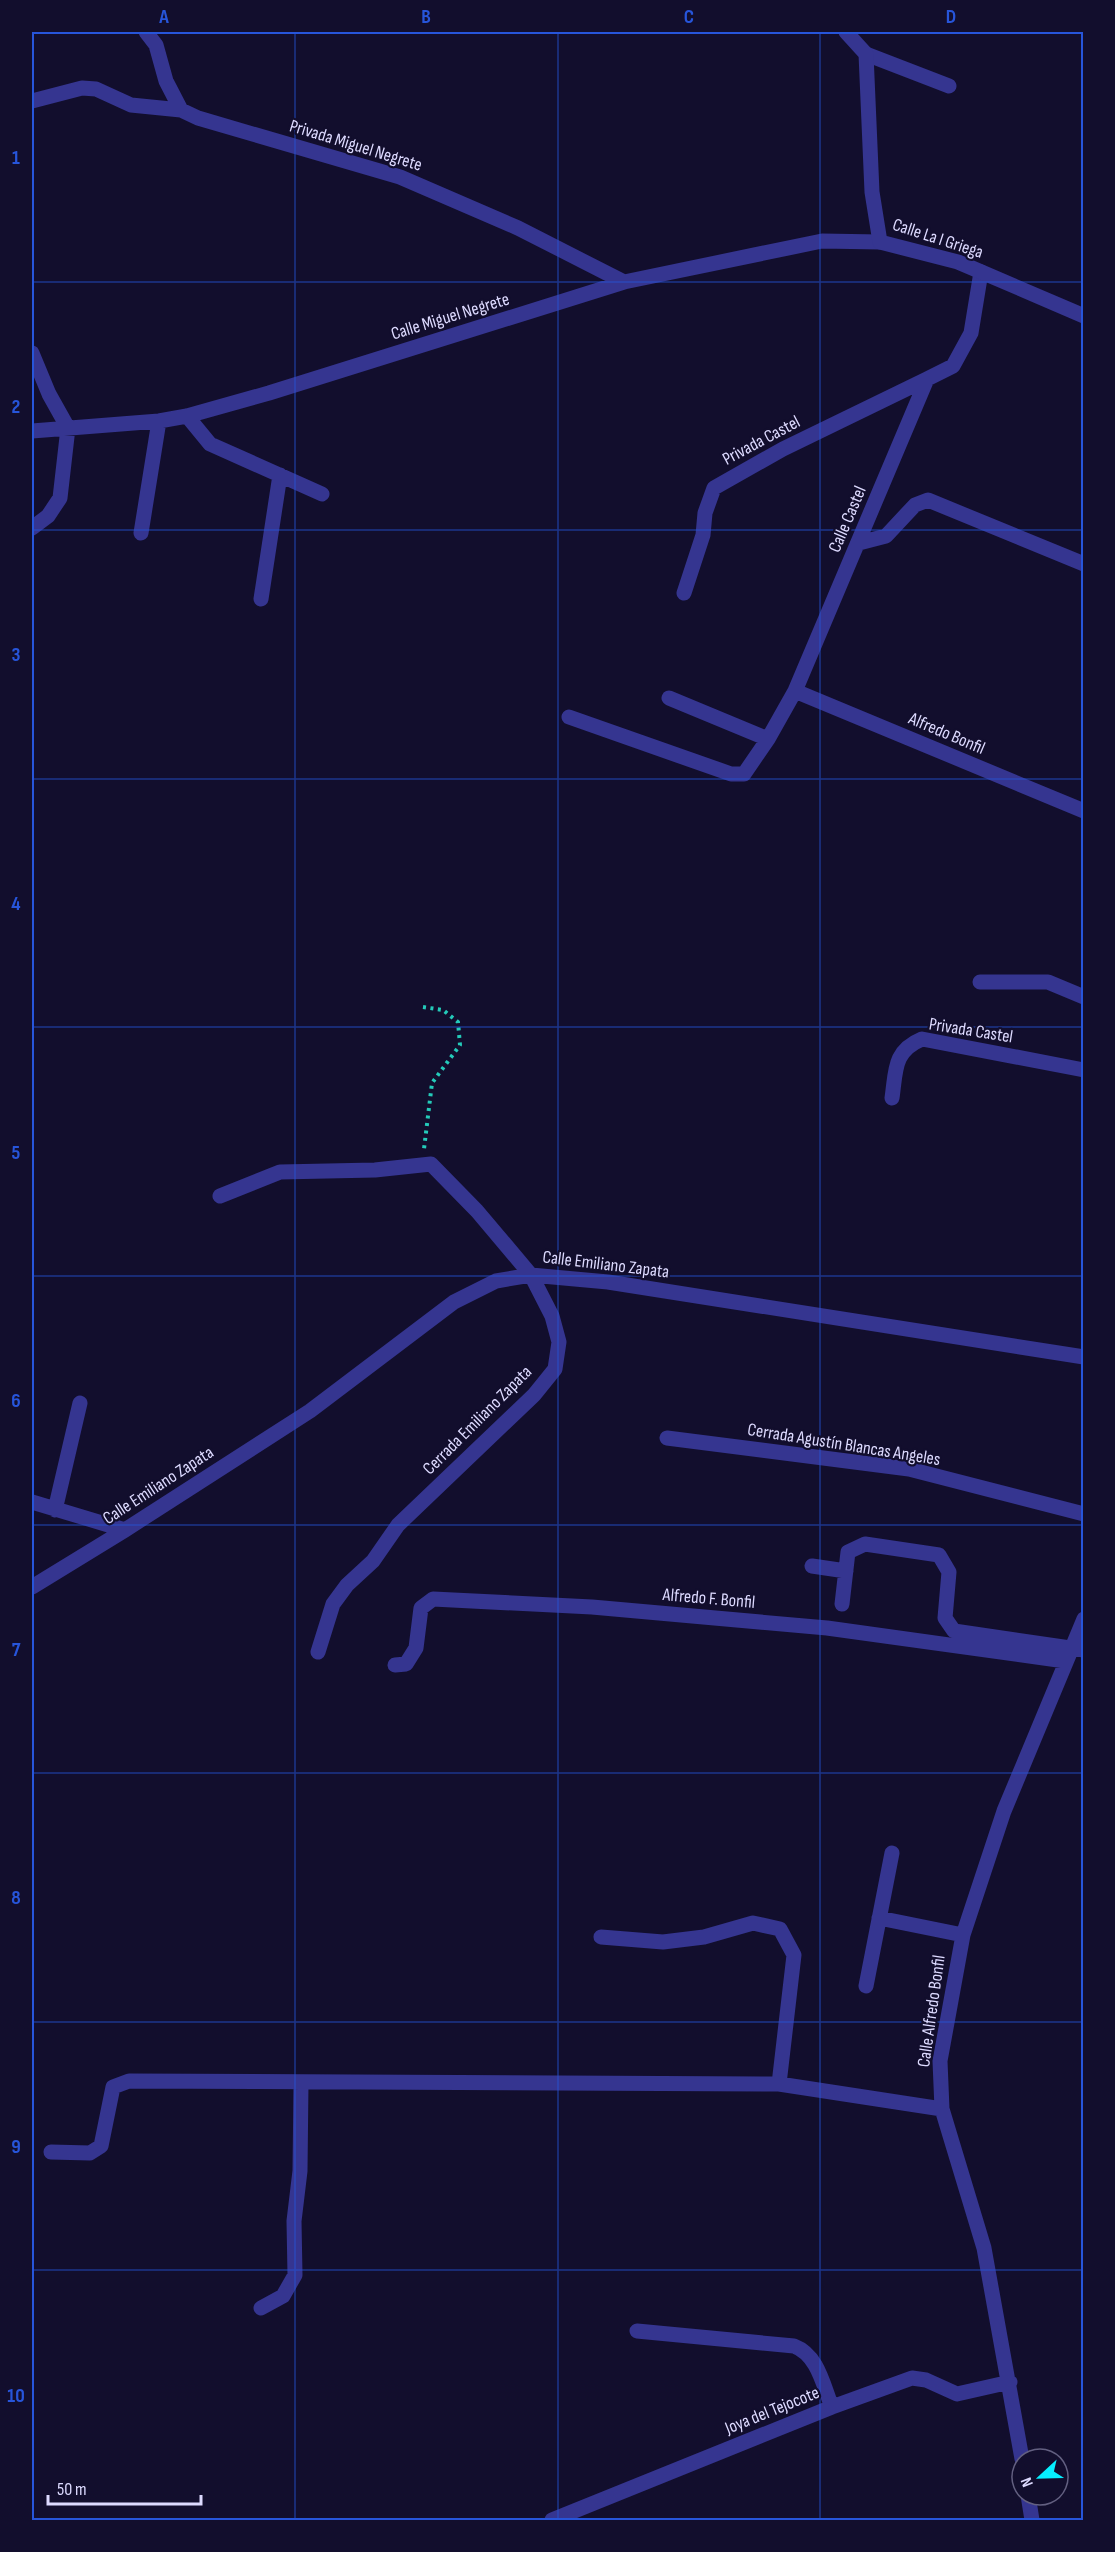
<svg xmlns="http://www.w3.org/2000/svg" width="1115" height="2552" font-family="'Sofia Sans Condensed',sans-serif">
<rect width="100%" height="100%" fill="#120e2d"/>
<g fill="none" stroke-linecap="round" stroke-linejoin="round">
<path stroke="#24cab9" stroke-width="4" stroke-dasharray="3 4.5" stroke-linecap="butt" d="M423,1007L443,1010L458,1022L460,1045L432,1083L424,1149"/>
<path stroke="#353590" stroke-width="15" d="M146,32L156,45L166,81L181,110L198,118L400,177L518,228L624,282
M866,54L949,86
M32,101L82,88L96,89L131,105L181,110
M32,353L49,394L68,428L60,498L48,516L32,528
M187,416L210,444L322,494
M32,431L159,421L187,416L269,393L624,282L822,241L880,242
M141,533L159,421
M859,543L886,536L915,505L928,500L1084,564
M684,593L703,535L705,513L714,488L783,449L927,379
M261,599L280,475
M795,691L1084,811
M669,698L768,739
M569,717L731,774H744L768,739L795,691L927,379L953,366L971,333L981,272
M980,982H1048L1084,997
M892,1098C896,1071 893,1051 922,1039L1084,1070
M220,1196L280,1172L375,1170L431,1164L477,1211L531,1275L552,1316L559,1342L555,1369L534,1395L398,1525L373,1561L347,1585L333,1604L318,1652
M667,1438L909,1469L1084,1514
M32,1502L125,1530
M55,1510L80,1403
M812,1566L846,1571
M32,1587L125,1530L310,1411L454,1302L496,1281L531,1275L608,1282L1084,1357
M842,1604L848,1552L865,1544L939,1555L949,1572L945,1618L954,1631L1084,1650
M395,1665L406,1664L416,1648L421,1608L433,1599L592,1607L827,1628L1065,1661
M879,1918L963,1935
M601,1937L663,1942L704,1937L753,1923L780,1929L794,1955L779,2084
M866,1986L892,1853
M51,2152L90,2153L101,2146L113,2087L129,2081L779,2084L942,2109
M261,2308L283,2296L295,2275L294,2221L300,2171L301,2083
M637,2331L794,2346C818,2355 823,2385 832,2407
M1022,2459L984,2248L942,2109L940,2061L963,1935L1004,1811L1084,1619
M1028,2495L1032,2520
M552,2520L832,2407L912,2378L926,2380L957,2394L1010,2382"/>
<path stroke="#353590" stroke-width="15" d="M846,32L866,54L872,192L880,242L958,262L1084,316"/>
</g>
<path fill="none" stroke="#2755da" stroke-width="1.5" stroke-opacity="0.55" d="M295,32V2520M558,32V2520M820,32V2520M32,282H1084M32,530H1084M32,779H1084M32,1027H1084M32,1276H1084M32,1525H1084M32,1773H1084M32,2022H1084M32,2270H1084"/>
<g text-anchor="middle" stroke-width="4.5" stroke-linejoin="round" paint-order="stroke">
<g font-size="18" fill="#dddaff" stroke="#120e2d">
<text transform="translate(356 145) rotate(17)" y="6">Privada Miguel Negrete</text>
<text transform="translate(938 238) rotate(18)" y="6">Calle La I Griega</text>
<text transform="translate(450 316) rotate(-17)" y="6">Calle Miguel Negrete</text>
<text transform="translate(761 440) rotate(-28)" y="6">Privada Castel</text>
<text transform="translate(847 519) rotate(-67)" y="6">Calle Castel</text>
<text transform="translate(947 733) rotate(23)" y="6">Alfredo Bonfil</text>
<text transform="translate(971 1030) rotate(9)" y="6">Privada Castel</text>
<text transform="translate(606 1264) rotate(7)" y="6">Calle Emiliano Zapata</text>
<text transform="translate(477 1420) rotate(-45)" y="6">Cerrada Emiliano Zapata</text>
<text transform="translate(844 1444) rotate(9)" y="6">Cerrada Agustín Blancas Angeles</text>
<text transform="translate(158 1485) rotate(-33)" y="6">Calle Emiliano Zapata</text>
<text transform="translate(709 1598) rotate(5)" y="6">Alfredo F. Bonfil</text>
<text transform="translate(931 2011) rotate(-82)" y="6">Calle Alfredo Bonfil</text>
<text transform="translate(772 2410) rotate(-22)" y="6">Joya del Tejocote</text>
</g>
</g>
<rect width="1115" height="2552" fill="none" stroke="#120e2d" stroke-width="66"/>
<g transform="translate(1040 2477) rotate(248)"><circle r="28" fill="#120e2d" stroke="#636081" stroke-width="1.5"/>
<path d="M0-4.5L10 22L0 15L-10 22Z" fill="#06f0ff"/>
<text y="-9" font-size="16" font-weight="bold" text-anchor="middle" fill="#dddaff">N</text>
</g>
<path d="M48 2495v9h153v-9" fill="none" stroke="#dddaff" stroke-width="3"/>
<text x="57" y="2495" font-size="18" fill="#dddaff" stroke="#120e2d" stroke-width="4.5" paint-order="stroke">50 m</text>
<rect x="33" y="33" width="1049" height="2486" fill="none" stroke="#2755da" stroke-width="2"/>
<g font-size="20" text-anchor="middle" font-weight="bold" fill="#2755da">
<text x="164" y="23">A</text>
<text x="426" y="23">B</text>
<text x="689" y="23">C</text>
<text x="951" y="23">D</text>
<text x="16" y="164">1</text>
<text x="16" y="413">2</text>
<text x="16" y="661">3</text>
<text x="16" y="910">4</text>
<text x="16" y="1159">5</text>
<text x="16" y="1407">6</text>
<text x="16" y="1656">7</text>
<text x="16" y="1904">8</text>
<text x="16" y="2153">9</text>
<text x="16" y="2402">10</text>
</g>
</svg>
